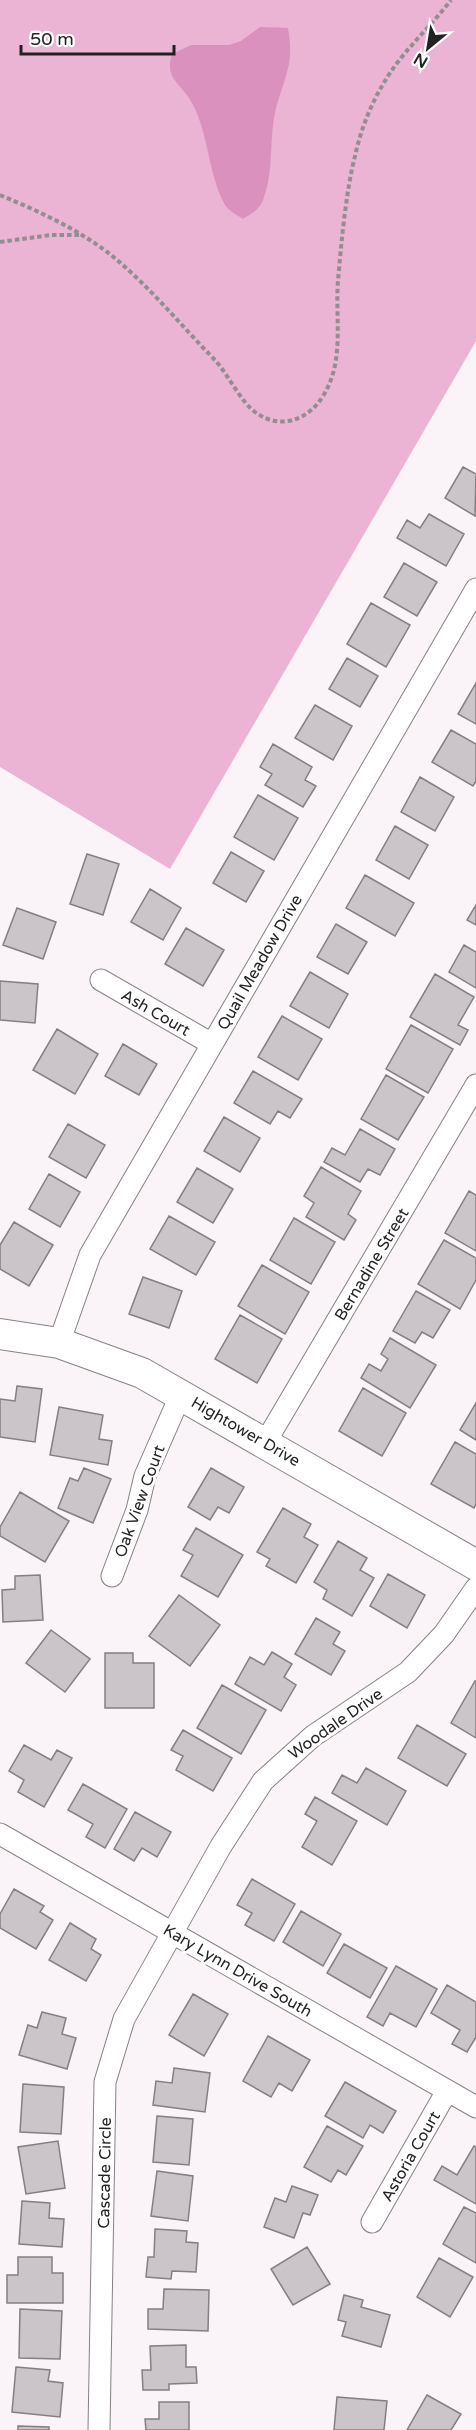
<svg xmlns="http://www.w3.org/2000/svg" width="476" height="2430" font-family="'Varela Round',sans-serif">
<rect width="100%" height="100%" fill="#faf3f7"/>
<path fill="#ebb3d4" d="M0,0H476V341L170,869L0,767Z"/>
<path fill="#da91be" d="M260,27L288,28C295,67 283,78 275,113C269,142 274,172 263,200C259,210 252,213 243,219C237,215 229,211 225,205C207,172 209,129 189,98C177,81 165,77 172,54L191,45H229L241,41Z"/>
<path fill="#cbc4c8" stroke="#857e82" stroke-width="1.5" d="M463,467L476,474L475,516L445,498Z
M429,514L464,534L446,566L397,538L407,520L420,528Z
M404,563L437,582L417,616L384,597Z
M371,603L410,625L386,667L347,644Z
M347,658L378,676L360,707L329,689Z
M476,683V724L458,714Z
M315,705L352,726L333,760L295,738Z
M451,730L476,744V781L473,786L432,762Z
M273,744L312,767L305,780L316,786L303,807L265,785L272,774L260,767Z
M420,777L454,797L435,831L401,812Z
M258,795L298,818L274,860L234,837Z
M395,826L428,845L409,879L376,860Z
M231,852L264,871L246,902L213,883Z
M87,854L119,864L103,915L70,904Z
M365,875L414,903L395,936L346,908Z
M150,889L181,908L163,940L131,922Z
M476,905V925L467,920Z
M17,908L56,922L43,959L3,945Z
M336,924L367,942L348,974L317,957Z
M186,928L224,950L203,986L165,964Z
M464,945L476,952V988L449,972Z
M310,972L348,994L329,1028L290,1006Z
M435,974L474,997L458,1025L468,1030L460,1045L410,1017Z
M0,981L38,984L35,1023L0,1020Z
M282,1016L322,1039L298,1080L258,1057Z
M411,1025L453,1049L428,1093L386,1069Z
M57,1029L98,1054L75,1094L33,1070Z
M123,1044L157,1064L139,1095L105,1076Z
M253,1071L302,1099L290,1118L278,1111L270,1124L234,1103Z
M386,1075L424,1097L398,1140L361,1119Z
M224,1117L260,1138L240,1172L204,1151Z
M68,1124L105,1145L86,1178L49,1157Z
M360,1129L395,1149L380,1175L368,1169L360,1182L324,1162L332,1148L345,1155Z
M321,1167L361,1191L348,1214L356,1220L344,1240L306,1217L314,1203L304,1196Z
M197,1168L233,1189L213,1223L177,1202Z
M49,1174L80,1192L60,1227L29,1209Z
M469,1191L476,1195V1251L445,1233Z
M169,1216L215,1242L196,1275L150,1249Z
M294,1218L335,1242L311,1284L270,1260Z
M14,1222L53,1245L29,1286L0,1269V1245Z
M444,1240L476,1258V1280L460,1309L418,1284Z
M262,1265L309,1292L285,1334L238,1306Z
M143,1277L182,1291L169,1328L129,1314Z
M416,1291L450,1310L433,1338L422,1332L415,1343L393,1331Z
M240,1315L282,1339L257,1383L215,1359Z
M390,1338L436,1365L410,1408L361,1378L369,1364L381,1371L388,1359L381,1354Z
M17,1386L42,1389L35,1442L0,1437V1399L15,1401Z
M363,1388L406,1413L382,1456L339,1431Z
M476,1403V1440L460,1430Z
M59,1407L103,1415L99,1439L112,1441L108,1465L50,1455Z
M455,1442L476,1454V1504L474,1508L431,1484Z
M84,1468L111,1479L93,1523L58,1508L70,1478L78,1481Z
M211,1468L244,1487L229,1513L218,1507L210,1520L188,1507Z
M20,1492L69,1521L45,1562L0,1536V1527Z
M283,1508L311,1524L304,1537L318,1545L296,1583L266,1566L270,1559L257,1552Z
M196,1528L243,1555L218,1597L181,1576L193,1555L183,1550Z
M338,1541L367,1558L360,1570L374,1578L352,1616L323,1599L327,1590L314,1582Z
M388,1574L425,1595L407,1628L370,1606Z
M40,1575L43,1620L3,1622L2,1590L15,1589V1576Z
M179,1595L220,1625L190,1666L149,1636Z
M316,1618L340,1632L333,1644L345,1651L331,1675L295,1654Z
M51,1630L90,1659L65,1692L26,1663Z
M272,1652L292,1664L284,1677L296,1685L281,1711L235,1684L250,1657L264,1665Z
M105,1653H133V1663H154V1708H105Z
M475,1681H476V1738L451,1723Z
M222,1685L266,1710L241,1754L197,1728Z
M417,1725L466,1754L447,1786L398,1758Z
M183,1730L232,1758L213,1791L176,1770L183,1756L171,1750Z
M24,1745L51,1760L57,1750L72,1758L44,1807L18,1792L24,1780L9,1771Z
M366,1768L406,1791L387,1825L332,1793L342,1775L357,1783Z
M83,1784L127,1809L105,1848L86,1837L93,1824L68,1810Z
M315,1797L357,1821L332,1865L302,1847L317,1821L305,1814Z
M135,1812L171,1832L157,1857L142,1848L134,1861L114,1849Z
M252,1879L295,1904L274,1941L245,1925L252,1913L237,1905Z
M14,1889L44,1906L40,1912L53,1920L36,1949L0,1928V1914Z
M301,1911L341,1934L323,1966L283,1942Z
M70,1923L96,1939L91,1949L101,1955L86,1981L49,1960Z
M344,1944L387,1968L370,1998L327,1973Z
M396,1966L437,1989L416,2027L390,2013L383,2026L367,2017Z
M447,1985L476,2002V2037L467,2052L452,2044L460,2030L431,2013Z
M193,1994L228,2014L204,2056L169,2035Z
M42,2012L66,2018L62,2034L76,2038L67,2069L19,2055L28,2025L37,2028Z
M268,2036L310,2060L292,2091L279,2083L271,2097L243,2081Z
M174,2068L210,2073L205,2112L153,2105L156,2081L172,2083Z
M345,2082L396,2111L383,2133L370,2125L363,2138L325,2116Z
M23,2084L64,2087L61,2134L20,2132Z
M157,2116L193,2119L189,2165L153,2162Z
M327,2126L363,2146L346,2175L338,2170L331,2182L304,2167Z
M58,2141L65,2188L26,2194L18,2147Z
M474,2146L476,2147V2204L434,2180L442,2166L457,2175Z
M157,2171L193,2176L188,2221L151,2216Z
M292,2186L318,2195L310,2215L303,2213L294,2238L264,2227L275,2198L286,2202Z
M22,2201L50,2203L49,2218L64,2219L62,2247L19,2244Z
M464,2207L476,2213V2263L443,2244Z
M155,2229L187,2231L186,2242L198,2243L196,2272L172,2271L171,2279L146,2277L148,2257H154Z
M307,2247L330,2284L293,2305L271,2269Z
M18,2257H52V2273H63V2303H7V2275H18Z
M439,2258L473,2277L450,2317L417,2297Z
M164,2289L209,2290L208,2331L148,2329V2309H163Z
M344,2295L363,2300L361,2307L390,2315L381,2347L342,2336L346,2322L338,2320Z
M20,2309L62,2311L60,2359L19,2358Z
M186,2345V2367H196L197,2383L169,2384V2390H143L142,2370H151L150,2346Z
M16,2367L50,2370L48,2381L63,2383L60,2417L12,2412Z
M427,2395L461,2414L451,2430H407Z
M337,2397L387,2401L384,2430H334Z
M159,2402H189V2430H146L145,2419H159Z
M18,2426L49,2427V2430H18Z"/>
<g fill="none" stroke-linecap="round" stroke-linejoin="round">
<defs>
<path id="minor" d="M101,980L212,1044
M59,1343L90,1255L476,589
M265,1443L476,1085
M112,1576L137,1510L145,1476L181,1394
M0,1834L476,2107
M372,2222L447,2091
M99,2430L105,2082L124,2019L221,1846L263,1781L313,1736L408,1672L444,1634L476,1588"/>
<path id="secondary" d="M0,1334L59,1343L142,1373L476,1565"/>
</defs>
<use href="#minor" stroke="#878184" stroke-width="23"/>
<use href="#secondary" stroke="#878184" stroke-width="32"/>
<path stroke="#928e90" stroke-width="4" stroke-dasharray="4.5 3" stroke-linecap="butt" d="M0,195C38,211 78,229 111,255C148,285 180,324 213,358C228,373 241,404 258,414C282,430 309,419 323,396C345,361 335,320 338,281C341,245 346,191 355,156C363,120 378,87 401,58C417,38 435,21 451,0
M0,242L51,235H80"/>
<use href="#minor" stroke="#fff" stroke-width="21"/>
<use href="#secondary" stroke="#fff" stroke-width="30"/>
</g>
<g text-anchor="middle" stroke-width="6" stroke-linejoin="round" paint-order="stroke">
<g font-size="16" fill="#232122" stroke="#fff">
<text transform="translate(259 962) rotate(-60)" y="6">Quail Meadow Drive</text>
<text transform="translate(156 1012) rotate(30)" y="6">Ash Court</text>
<text transform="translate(371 1264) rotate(-59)" y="6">Bernadine Street</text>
<text transform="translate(246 1431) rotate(30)" y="6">Hightower Drive</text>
<text transform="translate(139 1501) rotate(-70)" y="6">Oak View Court</text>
<text transform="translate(335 1723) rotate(-35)" y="6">Woodale Drive</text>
<text transform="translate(238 1970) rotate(30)" y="6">Kary Lynn Drive South</text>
<text transform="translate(410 2156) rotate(-60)" y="6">Astoria Court</text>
<text transform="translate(104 2173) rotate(-89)" y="6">Cascade Circle</text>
</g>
</g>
<g transform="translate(428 48) rotate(210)" stroke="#ffffff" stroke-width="4.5" paint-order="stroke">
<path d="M0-4.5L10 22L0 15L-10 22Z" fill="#232122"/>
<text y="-9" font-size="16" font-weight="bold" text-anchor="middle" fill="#232122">N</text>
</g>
<path d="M21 45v9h153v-9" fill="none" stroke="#232122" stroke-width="3"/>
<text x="30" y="45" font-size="18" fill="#232122" stroke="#ffffff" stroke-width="4.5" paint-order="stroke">50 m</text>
</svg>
